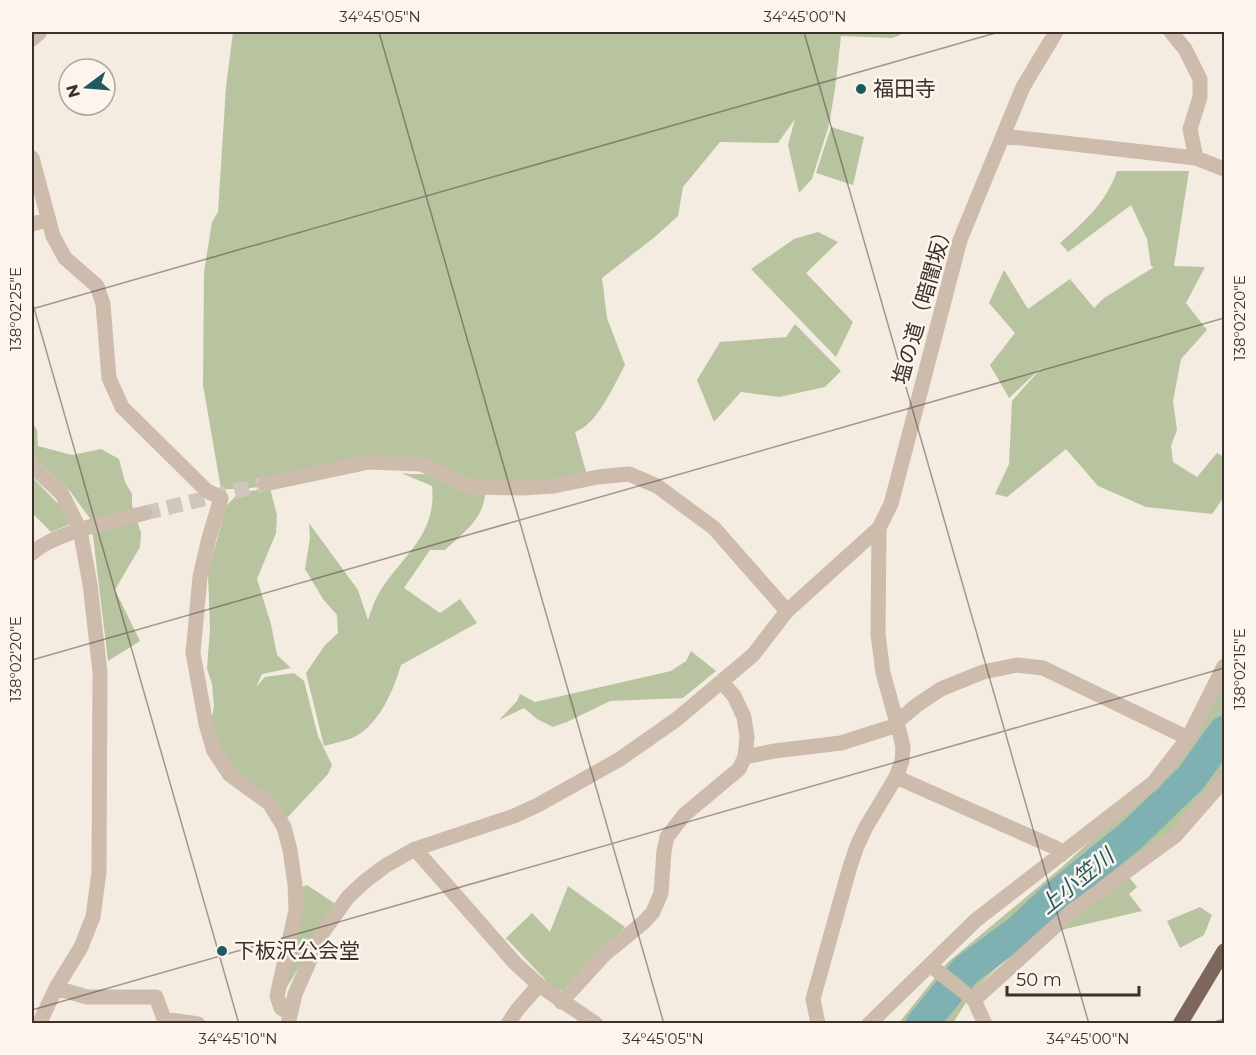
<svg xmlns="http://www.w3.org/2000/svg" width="1256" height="1055" font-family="Montserrat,'Noto Sans JP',sans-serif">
<rect width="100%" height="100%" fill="#f4ebe1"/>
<path fill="#b8c4a0" d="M233,32H902L900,35L892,38L841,36L835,89L829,125L812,179L799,193L788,145L795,119L778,143L720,142L683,187L678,216L656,236L602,278L607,318L625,365C614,385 597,425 575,432L588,479L485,493C484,519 463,533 445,550H430L404,588L440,613L460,599L477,623L401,665C394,689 380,723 356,736C347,741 334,743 324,746L306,673L325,645L338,633L337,615L323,599L305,569L310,538L309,523L358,590L368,620C371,611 374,601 379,593C402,555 437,536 432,486L401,473C412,475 420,473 431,475L383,459L326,477L244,489H221L203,385L204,272L212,222L218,212L226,87Z
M831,127L864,137L853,185L816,173Z
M1117,171H1189L1174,266L1205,267L1186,303L1207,330L1181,359L1173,401L1177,430L1171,446L1173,462L1197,477L1217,453L1224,457V497L1212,514L1146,507L1098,486L1066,449L1007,497L995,494L1009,464L1012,401L1043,366L1009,398L990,365L1015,333L989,303L1004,270L1028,309L1070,279L1094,308L1104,298L1154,267L1151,266L1147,239L1131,205L1068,252L1060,243C1084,222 1106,203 1117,171Z
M818,232L838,242L806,273L853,322L836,357L751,269L794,239Z
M795,324L841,371L825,387L779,397L741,392L714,422L697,380L720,342L786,337Z
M32,422L37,430L38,446L72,455L101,449L119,459L125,482L132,494V505L141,533L140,547L115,590L140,641L108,661L91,520L70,491L32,456Z
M32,478H33L76,522L51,532L32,513Z
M270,488L277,515L276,533L257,579L271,624L277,655L291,668L262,674L256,687L265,677L294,673L304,681L318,736L332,765L328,774L285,820L235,773L225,760L211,722L214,707L212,684L207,669L210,628L208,573L226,506L236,496L244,492Z
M691,651L716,671L683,698L610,701L567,722L553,727L537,719L524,708L499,720L517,701L520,694L535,702L671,671L686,661Z
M1224,676V777L1205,803L1147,850L1086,891L1008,957L974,990L953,1023L898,1024L947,963L1062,867L1153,783Z
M1128,876L1137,887L1129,894L1142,911L1057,931Z
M307,885L334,903L331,914L285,990L300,888Z
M568,886L625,927L566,990H555L506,938L532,913L550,932Z
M1200,907L1212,915L1204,935L1180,948L1167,921Z"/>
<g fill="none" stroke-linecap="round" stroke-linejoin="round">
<path stroke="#7fb0b2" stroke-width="32" d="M922,1024L966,970L1020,930L1053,899L1133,834L1191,778L1224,732"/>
<path stroke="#cfc6bd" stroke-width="15" stroke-dasharray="15 8" stroke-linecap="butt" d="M145,513L265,484"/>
<path stroke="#cdbbac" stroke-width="15" d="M1171,32L1185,49L1200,79V97L1190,129L1196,158
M32,39L40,32
M1003,136L1196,158L1224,169
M32,158L53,236L65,258L97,286L103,304L109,378L122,407L207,491L221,498L209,538L200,577L193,653L206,724L214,751L230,775L269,803L284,827L290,850L295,884L296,910L277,996L281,1008L289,1013
M32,224L47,220
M32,466L62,494L80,530L90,584L100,672L99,872L93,917L81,947L56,988L39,1024
M265,484L369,462L421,464L471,487L523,488L554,486L598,477L629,474L657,486L714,528L787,611
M32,553C56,532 113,521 145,513
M745,757L774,751L841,743L891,727L917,705L941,689L983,672L1017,665L1043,668L1188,738L1224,666
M896,777L1056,848L1061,855
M415,849L515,963L539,985L596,1024
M930,965L974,1000L985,1024
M56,988L87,997H156L164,1019L198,1024
M974,1000L1072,911L1175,836L1224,780
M561,1002L605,954L644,922L653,912L661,893L664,851L667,837L684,815L739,769L745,757L747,737L744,717L734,696L722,682
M288,1024L295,994L321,935L348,897L364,882L385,866L415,849L514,816L538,805L620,759L677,719L753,655L787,611L879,528L891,504L960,240L1023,87L1056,32
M508,1024L517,1010L539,985
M818,1024L813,999L849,870L857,846L866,827L896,777L902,761L903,747L900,734L883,673L878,634L879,528
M869,1024L976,920L1153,783L1188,738"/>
<path stroke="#7d675c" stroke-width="15" d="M1180,1024L1224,951"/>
</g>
<path fill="none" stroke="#3b302b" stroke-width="1.5" stroke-opacity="0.45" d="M379,32L664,1024M804,32L1089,1024M32,301L239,1024M32,309L999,32M32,660L1224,318M32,1010L1224,668M1208,1024L1224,1019"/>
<g fill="#1f5a5e" stroke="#fbf5ee" stroke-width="2">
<circle cx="861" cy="89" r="6"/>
<circle cx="222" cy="951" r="6"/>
</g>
<g text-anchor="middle" stroke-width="5" stroke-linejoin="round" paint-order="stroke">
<g font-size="21" fill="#3b302b" stroke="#fbf5ee" text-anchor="start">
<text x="873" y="96">福田寺</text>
<text x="234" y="958">下板沢公会堂</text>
</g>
<g font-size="21" fill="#3b302b" stroke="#fbf5ee">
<text transform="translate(923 303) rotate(-74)" y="7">塩の道（暗闇坂）</text>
</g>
<g font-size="22" font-style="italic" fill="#1f5a5e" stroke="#fbf5ee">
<text transform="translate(1076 881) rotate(-39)" y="8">上小笠川</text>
</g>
</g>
<rect width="1256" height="1055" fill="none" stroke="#fbf5ee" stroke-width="66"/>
<g transform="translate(87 87) rotate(254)"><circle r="28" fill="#fbf5ee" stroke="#aea6a0" stroke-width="1.5"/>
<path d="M0-4.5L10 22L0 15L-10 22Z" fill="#1f5a5e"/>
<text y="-9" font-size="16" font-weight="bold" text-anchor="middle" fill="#3b302b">N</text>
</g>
<path d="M1007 986v9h132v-9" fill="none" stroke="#3b302b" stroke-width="3"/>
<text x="1016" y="986" font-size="18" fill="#3b302b" stroke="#fbf5ee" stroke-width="4.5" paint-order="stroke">50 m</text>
<rect x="33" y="33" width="1190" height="989" fill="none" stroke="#3b302b" stroke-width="2"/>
<g font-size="15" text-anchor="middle" fill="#3b302b">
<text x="380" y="22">34°45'05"N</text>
<text x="805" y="22">34°45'00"N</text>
<text transform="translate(16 309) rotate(-90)" y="5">138°02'25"E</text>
<text transform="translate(1240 318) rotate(-90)" y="5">138°02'20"E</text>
<text transform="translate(16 659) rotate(-90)" y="5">138°02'20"E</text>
<text transform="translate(1240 669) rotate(-90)" y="5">138°02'15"E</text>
<text x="238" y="1044">34°45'10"N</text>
<text x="663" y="1044">34°45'05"N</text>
<text x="1088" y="1044">34°45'00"N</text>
</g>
</svg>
